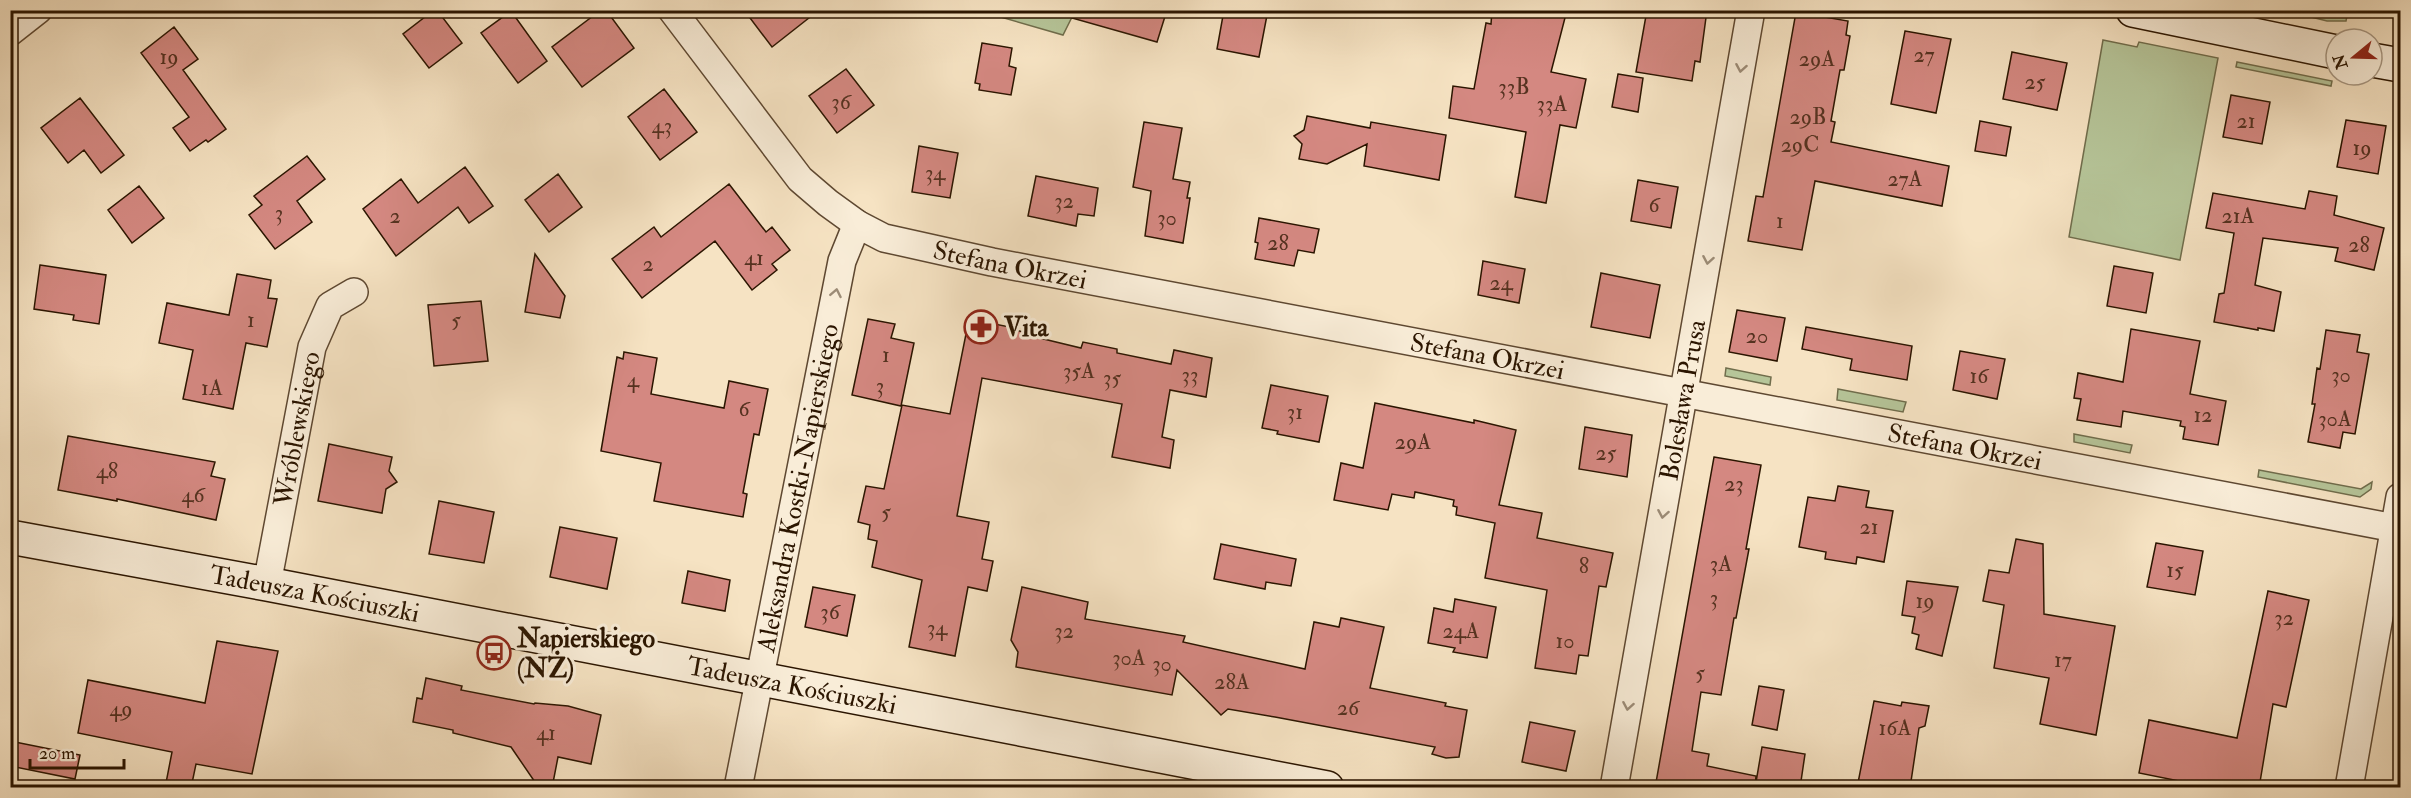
<svg xmlns="http://www.w3.org/2000/svg" width="2411" height="798" font-family="'IM FELL Double Pica',serif">
<rect width="100%" height="100%" fill="#f6e3c3"/>
<filter id="stains"><feTurbulence type="fractalNoise" baseFrequency=".00333" numOctaves="4"/><feColorMatrix values="0 0 0 0 .2 0 0 0 0 .09 0 0 0 0 .02 0 0 0 .5 -.17"/></filter>
<radialGradient id="worn" r=".72"><stop offset=".6" stop-color="#630" stop-opacity="0"/><stop offset="1" stop-color="#630" stop-opacity=".3"/></radialGradient>
<path fill="#b6c599" stroke="#706d4c" stroke-width="1.5" d="M980,11H1075L1063,35Z
M2300,11V10L2348,11L2346,21H2327L2299,14Z
M2103,40L2137,47L2139,42L2218,58L2180,260L2069,237Z
M2237,62L2332,81L2331,86L2236,67Z
M1726,368L1771,377L1770,385L1725,376Z
M1838,389L1906,402L1903,412L1837,400Z
M2074,434L2132,445L2130,453L2074,442Z
M2259,470L2361,489L2372,482L2371,489L2360,497L2258,477Z"/>
<path fill="#d48881" stroke="#2b1500" stroke-width="1.5" d="M434,10H437L462,43L429,68L403,34Z
M601,10H606L634,48L582,87L552,47Z
M744,10H819L772,47Z
M1073,10H1167L1157,42L1072,18Z
M1224,10H1268L1259,57L1217,49Z
M1492,10H1567L1551,72L1586,79L1576,128L1560,125L1546,203L1515,197L1526,132L1449,118L1453,86L1474,89L1486,23L1491,24Z
M1647,10H1707L1700,62L1695,61L1692,81L1636,72Z
M511,11L547,61L518,83L481,33Z
M1796,12L1848,21L1846,35L1850,36L1844,70H1840L1831,121L1835,122L1831,142L1949,166L1942,206L1815,181L1802,250L1748,241L1756,196L1763,197Z
M174,27L198,59L183,70L226,129L208,142L206,140L190,151L173,128L189,117L141,53Z
M1905,31L1951,39L1936,113L1891,104Z
M982,43L1012,48L1009,66L1016,68L1011,95L979,90L980,84L975,83Z
M2012,52L2067,63L2057,110L2003,99Z
M846,69L874,105L837,133L809,96Z
M1618,74L1643,78L1638,112L1612,107Z
M664,89L697,132L660,160L628,117Z
M2231,95L2270,102L2262,144L2223,137Z
M80,98L124,155L101,173L84,150L68,163L41,128Z
M1307,116L1370,128L1371,122L1446,135L1439,180L1364,166L1367,144L1327,164L1299,159L1302,144L1294,136L1304,130Z
M2346,120L2386,126L2378,174L2337,167Z
M1980,121L2011,127L2006,156L1975,151Z
M1144,122L1182,128L1173,179L1190,182L1187,198H1190L1183,243L1145,236L1151,191L1133,187Z
M919,146L958,153L950,198L912,192Z
M307,156L325,179L297,201L312,222L275,249L249,215L262,205L254,196Z
M465,167L493,206L469,223L458,207L396,256L363,209L401,179L418,203Z
M558,174L582,207L549,232L525,200Z
M1036,176L1098,188L1094,216L1078,214L1076,226L1028,216Z
M1638,180L1678,187L1671,228L1631,221Z
M729,184L766,232L772,227L790,250L772,264L777,270L752,290L715,241L642,298L612,259L654,227L661,237Z
M139,186L164,218L132,243L108,210Z
M2309,191L2337,196L2334,215L2384,228L2374,270L2335,261L2338,248L2263,238L2255,285L2281,292L2274,331L2258,328V330L2214,322L2219,294L2224,293L2234,233L2206,228L2213,193L2305,209Z
M1259,218L1319,229L1314,253L1298,250L1294,266L1255,259L1258,243L1255,242Z
M535,254L565,296L560,318L525,312Z
M1483,261L1525,269L1519,303L1478,295Z
M40,265L106,275L99,324L73,320L74,315L34,309Z
M2114,266L2153,273L2146,313L2107,306Z
M1601,273L1660,285L1650,338L1591,327Z
M237,274L271,280L268,298L277,299L267,347L246,343L233,409L183,399L193,350L159,343L167,303L229,315Z
M481,301L488,361L434,366L428,305Z
M1737,310L1785,318L1777,361L1729,352Z
M868,319L895,324L891,338L914,343L901,406L852,395Z
M969,319L1015,328V330L1028,333L1027,335L1081,348L1083,342L1117,349V353L1171,364L1174,350L1212,358L1206,397L1170,390L1162,437L1174,440L1170,468L1112,457L1122,404L982,378L957,516L989,522L982,559L993,561L987,591L968,587L955,656L909,647L922,580L872,567L877,541L868,539L870,525L858,522L866,486L884,489L902,405L950,414Z
M1806,327L1912,346L1907,380L1850,370L1852,359L1802,349Z
M2131,329L2200,341L2190,394L2226,401L2218,445L2183,439L2185,427L2180,426L2181,421L2123,411L2121,427L2077,420L2081,399L2074,398L2078,373L2123,382Z
M2326,330L2360,335L2357,352L2369,354L2355,434L2343,432L2340,448L2308,442L2315,404H2312L2317,368L2320,369Z
M1960,351L2005,359L1997,399L1953,390Z
M624,352L657,358L651,394L724,408L729,381L768,389L759,435L754,434L743,493L747,494L743,517L654,501L661,463L601,451L617,357L623,359Z
M1271,385L1328,396L1319,442L1277,434L1278,431L1262,428Z
M1375,403L1474,423V420L1516,430L1499,505L1542,513L1537,538L1613,553L1606,587L1599,586L1588,656L1579,655L1576,674L1535,668L1547,590L1485,578L1495,523L1456,515L1457,507L1453,506L1454,500L1415,492L1414,498L1392,494L1388,510L1334,500L1341,463L1363,468Z
M1585,427L1632,435L1627,477L1579,469Z
M68,436L215,462L211,476L225,479L216,520L117,499V501L58,490Z
M329,444L392,457L389,471L397,482L386,489L382,513L318,501Z
M1714,457L1761,465L1746,549H1749L1736,618H1734L1721,695L1701,692L1692,751L1709,754L1707,766L1756,776L1755,788H1655Z
M1838,486L1869,491L1866,507L1893,511L1884,562L1857,557L1856,564L1825,559L1826,552L1799,547L1808,497L1835,501Z
M439,501L494,512L484,563L429,554Z
M560,527L617,538L607,589L550,577Z
M2016,539L2043,544L2044,614L2115,626L2096,735L2040,724L2049,678L1994,668L2004,605L1983,601L1989,570L2009,573Z
M2156,543L2203,551L2195,595L2147,587Z
M1221,544L1296,559L1291,586L1266,582L1265,589L1214,579Z
M688,571L730,580L725,611L682,603Z
M1907,581L1958,587L1942,656L1916,649L1919,635L1912,633L1915,617L1902,615Z
M813,587L855,595L847,636L805,627Z
M1022,587L1088,602L1085,619L1185,636L1183,642L1305,669L1314,622L1339,627L1341,618L1384,627L1370,688L1446,703L1445,706L1467,710L1459,757L1446,758L1432,754L1435,747L1275,717L1228,709L1221,715L1177,670L1172,695L1016,667L1018,652L1011,640Z
M2268,591L2309,600L2286,707L2273,704L2260,782L2251,781L2250,788H2214L2139,773L2149,720L2237,738Z
M1455,599L1496,607L1487,658L1453,652L1455,648L1428,643L1434,608L1453,612Z
M217,641L278,651L252,774L196,764L191,788H165L172,752L78,733L88,680L205,703Z
M426,678L462,686L461,690L534,704L535,703L568,706L601,715L591,764L558,757L552,788H539L511,747L453,733V730L413,722L417,698L422,699Z
M1759,686L1784,690L1777,730L1752,725Z
M1874,701L1901,706L1902,702L1929,706L1925,726L1919,728L1910,788H1857Z
M1530,722L1575,731L1566,771L1522,762Z
M10,741L80,755L75,779L10,766Z
M1762,747L1805,754L1800,788H1755Z"/>
<g fill="none" stroke-linecap="round" stroke-linejoin="round">
<defs>
<g id="street">
<path id="s1" d="M672,10L800,179L828,203L857,224L884,238L992,262L2400,529"/>
<path d="M10,32L38,10"/>
<path id="s2" d="M267,584L312,347L330,306L354,292"/>
<path id="s3" d="M738,788L842,261L857,224"/>
<path id="s4" d="M1614,788L1751,10"/>
<path d="M2349,788L2400,497"/>
</g>
<g id="secondary">
<path d="M2133,10L2336,52"/>
<path d="M2372,60L2400,65"/>
<path id="s5" d="M10,537L267,584L1327,788"/>
</g>
</defs>
<use href="#street" stroke="#5e4831" stroke-width="30"/>
<use href="#secondary" stroke="#2b1500" stroke-width="36"/>
<use href="#street" stroke="#f9edd8" stroke-width="27"/>
<use href="#secondary" stroke="#f9edd8" stroke-width="33"/>
</g>
<defs><path id="oneway-chevron" d="M-2-3.5L2.5 0L-2 3.5" fill="none" stroke-width="1.6" stroke-linecap="round" stroke-linejoin="round" transform="scale(1.5)"/></defs>
<g stroke="#9c8c77">
<use href="#oneway-chevron" transform="translate(1741 68) rotate(100)"/>
<use href="#oneway-chevron" transform="translate(1708 260) rotate(100)"/>
<use href="#oneway-chevron" transform="translate(836 293) rotate(-79)"/>
<use href="#oneway-chevron" transform="translate(1663 514) rotate(100)"/>
<use href="#oneway-chevron" transform="translate(1628 706) rotate(100)"/>
</g>
<defs>
<symbol id="pharmacy-ring" viewBox="-11 -11 22 22"><circle r="9.5" fill="#f9edd8" stroke="#8f2418" stroke-width="1.5"/><path d="M-2-6h4v4h4v4h-4v4h-4v-4h-4v-4h4Z" fill="#8f2418"/></symbol>
<symbol id="bus-ring" viewBox="-11 -11 22 22"><circle r="9.5" fill="#f9edd8" stroke="#8f2418" stroke-width="1.5"/><path d="M-5-6H5V4H4V6H2V4H-2V6H-4V4H-5ZM-3.5-4V0h7V-4ZM-3.5 1.2v1.5H-2V1.2ZM2 1.2v1.5H3.5V1.2Z" fill="#8f2418"/></symbol>
</defs>
<g fill-rule="evenodd">
<use href="#pharmacy-ring" x="962" y="308" width="38" height="38"/>
<use href="#bus-ring" x="475" y="634" width="38" height="38"/>
</g>
<g text-anchor="middle" stroke-width="6" stroke-linejoin="round" paint-order="stroke">
<g font-size="22" fill="#553220">
<text x="1924" y="62">27</text>
<text x="169" y="64">19</text>
<text x="1817" y="66">29A</text>
<text x="2035" y="89">25</text>
<text x="1514" y="94">33B</text>
<text x="841" y="109">36</text>
<text x="1552" y="111">33A</text>
<text x="1808" y="124">29B</text>
<text x="2246" y="128">21</text>
<text x="662" y="133">43</text>
<text x="1800" y="152">29C</text>
<text x="2362" y="155">19</text>
<text x="935" y="180">34</text>
<text x="1905" y="186">27A</text>
<text x="1064" y="208">32</text>
<text x="1654" y="212">6</text>
<text x="279" y="220">3</text>
<text x="395" y="223">2</text>
<text x="2238" y="223">21A</text>
<text x="1167" y="225">30</text>
<text x="1780" y="228">1</text>
<text x="1278" y="250">28</text>
<text x="2359" y="252">28</text>
<text x="754" y="265">41</text>
<text x="648" y="271">2</text>
<text x="1501" y="290">24</text>
<text x="251" y="327">1</text>
<text x="456" y="327">5</text>
<text x="1757" y="343">20</text>
<text x="886" y="362">1</text>
<text x="1079" y="378">35A</text>
<text x="1190" y="382">33</text>
<text x="2341" y="382">30</text>
<text x="1979" y="383">16</text>
<text x="1112" y="385">35</text>
<text x="633" y="387">4</text>
<text x="880" y="393">3</text>
<text x="212" y="395">1A</text>
<text x="744" y="416">6</text>
<text x="1295" y="419">31</text>
<text x="2203" y="422">12</text>
<text x="2335" y="426">30A</text>
<text x="1413" y="449">29A</text>
<text x="1606" y="460">25</text>
<text x="107" y="478">48</text>
<text x="1734" y="491">23</text>
<text x="193" y="502">46</text>
<text x="886" y="519">5</text>
<text x="1869" y="534">21</text>
<text x="1721" y="571">3A</text>
<text x="1584" y="573">8</text>
<text x="2175" y="577">15</text>
<text x="1714" y="605">3</text>
<text x="1925" y="608">19</text>
<text x="830" y="619">36</text>
<text x="2284" y="625">32</text>
<text x="937" y="635">34</text>
<text x="1064" y="638">32</text>
<text x="1461" y="638">24A</text>
<text x="1565" y="648">10</text>
<text x="1129" y="665">30A</text>
<text x="2063" y="667">17</text>
<text x="1162" y="671">30</text>
<text x="1700" y="680">5</text>
<text x="1232" y="689">28A</text>
<text x="1348" y="715">26</text>
<text x="121" y="716">49</text>
<text x="1895" y="735">16A</text>
<text x="546" y="740">41</text>
</g>
<g font-size="26" fill="#2b1500" stroke="#f9edd8">
<text dy="9" stroke="none"><textPath href="#s1" startOffset="444">Stefana Okrzei</textPath></text>
<text dy="9" stroke="none"><textPath href="#s1" startOffset="930">Stefana Okrzei</textPath></text>
<text dy="9" stroke="none"><textPath href="#s4" startOffset="394">Bolesława Prusa</textPath></text>
<text dy="9" stroke="none"><textPath href="#s2" startOffset="158">Wróblewskiego</textPath></text>
<text dy="9" stroke="none"><textPath href="#s1" startOffset="1416">Stefana Okrzei</textPath></text>
<text dy="9" stroke="none"><textPath href="#s3" startOffset="306">Aleksandra Kostki-Napierskiego</textPath></text>
<text dy="9" stroke="none"><textPath href="#s5" startOffset="310">Tadeusza Kościuszki</textPath></text>
<text dy="9" stroke="none"><textPath href="#s5" startOffset="796">Tadeusza Kościuszki</textPath></text>
</g>
<g font-size="26" font-weight="bold" fill="#2b1500" stroke="#f9edd8" text-anchor="start">
<text x="1004" y="336">Vita</text>
<text x="517" y="647">Napierskiego<tspan x="517" dy="30">(NŻ)</tspan></text>
</g>
</g>
<rect width="2411" height="798" fill="none" stroke="#f6e3c3" stroke-width="36"/>
<rect x="12" y="12" width="2387" height="774" fill="none" stroke="#2b1500" stroke-width="3"/>
<rect x="18" y="18" width="2375" height="762" fill="none" stroke="#2b1500" stroke-width="1.5"/>
<g transform="translate(2354 57) rotate(251)"><circle r="28" fill="#f9edd8" stroke="#a79782" stroke-width="1.5"/>
<path d="M0-4.5L10 22L0 15L-10 22Z" fill="#8f2418"/>
<text y="-9" font-size="16" font-weight="bold" text-anchor="middle" fill="#2b1500">N</text>
</g>
<path d="M30 759v9h94v-9" fill="none" stroke="#2b1500" stroke-width="3"/>
<text x="39" y="759" font-size="18" fill="#2b1500" stroke="#f9edd8" stroke-width="4.5" paint-order="stroke">20 m</text>
<rect width="100%" height="100%" filter="url(#stains)"/>
<rect width="100%" height="100%" fill="url(#worn)"/>
</svg>
